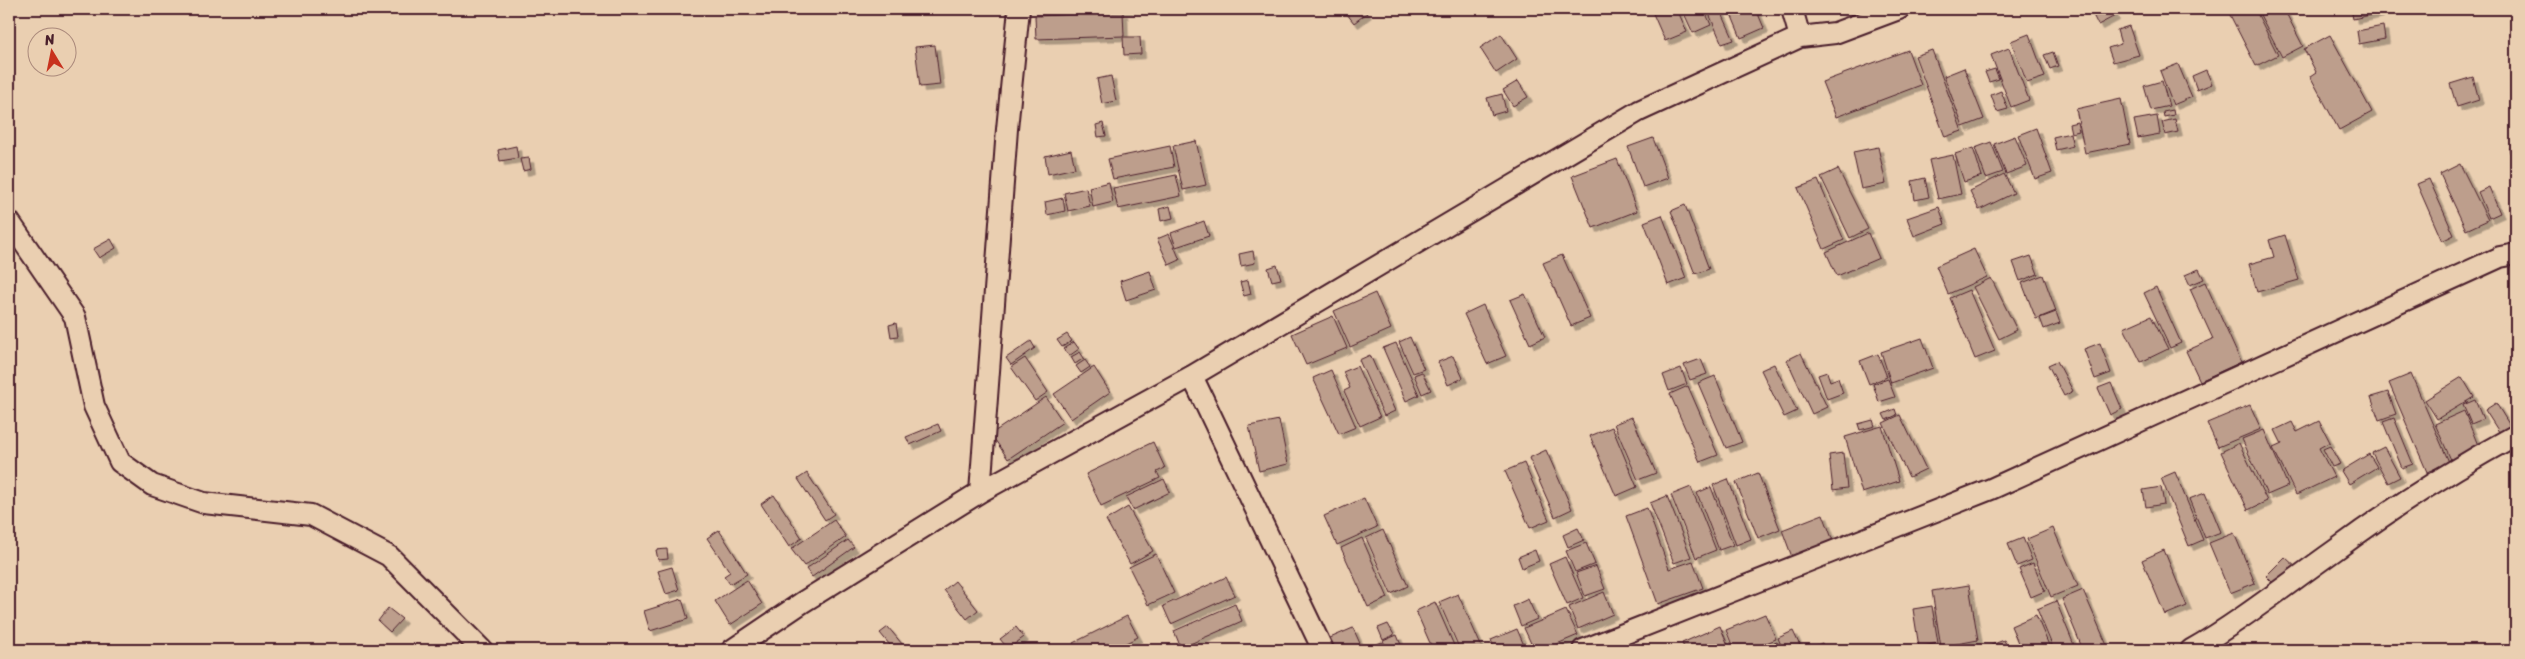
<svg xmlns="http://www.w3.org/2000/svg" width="2525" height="659" font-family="Sriracha,sans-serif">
<defs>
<filter id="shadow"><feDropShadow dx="4.5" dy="4.5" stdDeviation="0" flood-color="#0004"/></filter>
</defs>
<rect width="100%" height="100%" fill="#eacfb1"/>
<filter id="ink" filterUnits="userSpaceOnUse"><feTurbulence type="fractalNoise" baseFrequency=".02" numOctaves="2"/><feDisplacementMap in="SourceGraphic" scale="10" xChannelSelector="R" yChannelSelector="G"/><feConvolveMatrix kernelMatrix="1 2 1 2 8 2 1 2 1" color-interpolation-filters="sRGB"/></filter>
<g filter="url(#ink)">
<path fill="#bd9e8c" stroke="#4a1f2b" filter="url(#shadow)" d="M1047,9H1129L1047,13Z
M1343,9H1363L1367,13L1354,23Z
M1651,9H1677L1687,32L1665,41Z
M1682,9H1704L1711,25L1693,33Z
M1707,9H1720L1734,40L1722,44Z
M1729,9H1756L1764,28L1741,38Z
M2090,9H2112L2115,16L2098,25Z
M2227,9H2255L2278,55L2256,66Z
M2257,9H2284L2303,46L2282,57Z
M2351,9H2378L2379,13L2353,19Z
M1123,12L1124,36L1036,39L1035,16Z
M2129,26L2139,55L2113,62L2108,48L2121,44L2117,30Z
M2383,26L2385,39L2359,44L2357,31Z
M1501,34L1517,59L1496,73L1480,48Z
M2029,34L2045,77L2027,83L2011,41Z
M2330,35L2372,112L2339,130L2310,76L2316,72L2304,49Z
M1123,37H1140L1141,54L1124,55Z
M935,45L940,85L920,87L915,47Z
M2009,48L2029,100L2011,107L1991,55Z
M1908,50L1921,85L1836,117L1822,82Z
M1932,50L1962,131L1945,137L1915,56Z
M2053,52L2058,66L2050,69L2044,55Z
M2178,64L2192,97L2173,105L2160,71Z
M1964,68L1984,119L1963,127L1944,76Z
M1995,69L1999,79L1989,82L1985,72Z
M2206,70L2212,84L2197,90L2192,76Z
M1111,76L1116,101L1102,104L1097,79Z
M2473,77L2479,100L2457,107L2450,84Z
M1518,81L1528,97L1513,106L1503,90Z
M2162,81L2169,106L2151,110L2144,86Z
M2001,91L2008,109L1997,112L1991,95Z
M1502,94L1506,111L1492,115L1487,98Z
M2121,99L2130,144L2085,153L2076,109Z
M2173,110L2174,115L2164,117L2163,112Z
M2157,116L2160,134L2138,138L2134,120Z
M2175,119L2178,132L2165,135L2162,122Z
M2077,122L2079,131L2071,133L2069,124Z
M1103,123L1106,136L1098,137L1096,125Z
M2036,128L2052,173L2035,179L2018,135Z
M2070,133L2073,146L2056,150L2053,137Z
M2015,136L2027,166L2006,174L1994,144Z
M1653,138L1668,178L1643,187L1628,147Z
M1196,141L1206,185L1183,190L1173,146Z
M1991,142L2003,172L1986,178L1975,148Z
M516,146L518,158L500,161L498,150Z
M1170,146L1174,167L1113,179L1108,159Z
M2516,146V170L2509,149Z
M1878,147L1886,184L1861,189L1853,152Z
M1973,148L1982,176L1964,182L1955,154Z
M1071,150L1075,168L1048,174L1045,156Z
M1953,155L1961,194L1938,199L1929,160Z
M529,158L531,169L523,171L520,159Z
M1617,159L1637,211L1593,228L1572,176Z
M2460,164L2488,220L2466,230L2440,174Z
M1838,169L1868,229L1850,238L1821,177Z
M2004,174L2014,193L1979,210L1970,191Z
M1176,175L1181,196L1118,209L1113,188Z
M1925,178L1929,197L1915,200L1912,181Z
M2429,179L2454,235L2442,241L2417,184Z
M1818,180L1844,240L1824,249L1798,188Z
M1109,182L1113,202L1093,207L1089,187Z
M2489,187L2500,213L2489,218L2478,192Z
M1086,188L1090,206L1068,211L1064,193Z
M1063,198L1065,211L1047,215L1045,202Z
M1685,205L1709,269L1695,274L1671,211Z
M1170,206L1173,218L1161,221L1159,209Z
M1939,207L1945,224L1914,236L1907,218Z
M1662,215L1686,278L1668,285L1644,222Z
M1204,221L1209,236L1176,247L1171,233Z
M1868,233L1879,258L1837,276L1826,252Z
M1169,234L1180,260L1169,265L1157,239Z
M2285,235L2299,280L2257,292L2249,264L2274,257L2269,240Z
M111,239L116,248L99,258L93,249Z
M1974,249L1987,277L1948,294L1936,266Z
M1253,251L1255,263L1241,266L1239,254Z
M1562,255L1590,318L1571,326L1543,263Z
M2031,256L2038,274L2020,281L2013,262Z
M1277,265L1281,279L1272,281L1268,268Z
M2199,269L2204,279L2190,285L2185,275Z
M1150,271L1156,290L1126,300L1120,281Z
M2043,275L2056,311L2036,319L2022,283Z
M1991,278L2017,330L1999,339L1973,287Z
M1248,280L1251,294L1244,296L1240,282Z
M2205,282L2241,362L2200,381L2186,351L2213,339L2190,289Z
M2156,287L2181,343L2170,348L2144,293Z
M1969,290L1995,351L1975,359L1950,298Z
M1375,293L1391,329L1350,347L1334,311Z
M1525,294L1545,337L1530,344L1510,300Z
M1483,305L1506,356L1487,364L1464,314Z
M2056,312L2060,323L2044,329L2040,318Z
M1333,316L1347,348L1306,365L1292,334Z
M2151,316L2168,349L2141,362L2124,328Z
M896,323L898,336L891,337L889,325Z
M1067,334L1072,341L1062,347L1057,340Z
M1410,337L1424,369L1413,373L1399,342Z
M1922,338L1933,368L1891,383L1881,352Z
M1031,341L1035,348L1011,365L1006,358Z
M1074,342L1079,349L1069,356L1063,349Z
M1396,343L1419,395L1406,401L1383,348Z
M2100,343L2111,373L2095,379L2084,349Z
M1080,352L1084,358L1075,364L1071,357Z
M1801,353L1827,407L1812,414L1787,360Z
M1878,354L1887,377L1869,384L1860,361Z
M1370,355L1395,411L1384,416L1359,360Z
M1453,356L1463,378L1448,385L1438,362Z
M1025,358L1048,392L1035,401L1011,367Z
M1701,359L1707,374L1690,380L1684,365Z
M1085,360L1090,367L1081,373L1076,366Z
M2057,361L2073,391L2064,396L2048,365Z
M1774,364L1797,411L1784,417L1761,370Z
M1357,366L1380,417L1360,426L1344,391L1350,388L1343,372Z
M1094,367L1110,392L1071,419L1054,394Z
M1681,368L1687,384L1669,391L1663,375Z
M1331,370L1356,427L1339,434L1313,378Z
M1422,372L1431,390L1422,394L1414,375Z
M1827,372L1830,381L1838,378L1843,393L1827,399L1818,375Z
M2411,374L2449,462L2427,472L2389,383Z
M1715,376L1742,442L1726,448L1698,383Z
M2462,377L2474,397L2437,419L2425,400Z
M1888,379L1895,397L1879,402L1873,384Z
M2111,383L2122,409L2110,415L2098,388Z
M1688,386L1718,455L1700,462L1670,394Z
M2388,392L2396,414L2379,420L2371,397Z
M1046,397L1063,422L1008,459L991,434Z
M2475,400L2483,419L2471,424L2463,405Z
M2496,403L2512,429L2501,435L2485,410Z
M2250,405L2261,429L2218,447L2207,423Z
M1895,409L1897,415L1886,420L1883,414Z
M2464,411L2480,450L2452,462L2435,424Z
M1900,415L1926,469L1909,477L1883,423Z
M1632,417L1656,473L1638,480L1614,424Z
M2394,418L2413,464L2402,468L2383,422Z
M1279,420L1288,464L1259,471L1249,426Z
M1873,420L1875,426L1860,430L1858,424Z
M2319,421L2330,442L2319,448L2334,477L2296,495L2273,448L2282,444L2275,430L2292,422L2297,432Z
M938,424L941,431L910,445L906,437Z
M1882,426L1899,481L1862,493L1845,437Z
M1612,427L1637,487L1616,496L1590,436Z
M2264,430L2288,486L2267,495L2242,439Z
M1153,442L1165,468L1157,472L1160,478L1101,506L1086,474Z
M2239,443L2267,501L2248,510L2221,452Z
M2330,446L2340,464L2332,467L2323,449Z
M2384,447L2400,477L2388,483L2372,453Z
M1546,450L1572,509L1555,517L1529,458Z
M1843,453L1847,488L1833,490L1829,455Z
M2369,454L2377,467L2349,484L2341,471Z
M1524,463L1549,520L1530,528L1505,471Z
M2175,472L2203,540L2189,546L2161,478Z
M807,473L834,514L825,520L798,479Z
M1758,473L1780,529L1758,538L1736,482Z
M1164,479L1170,492L1133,510L1126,497Z
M1728,479L1751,539L1736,545L1713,485Z
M1691,487L1716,550L1696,558L1671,495Z
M1711,487L1733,545L1719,550L1697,493Z
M2161,487L2164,504L2146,507L2143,490Z
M2205,493L2221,532L2205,538L2189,499Z
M774,495L802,538L789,547L761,504Z
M1667,496L1691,557L1674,563L1650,503Z
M1364,498L1377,527L1337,545L1324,516Z
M1128,507L1153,551L1130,564L1106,520Z
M1647,508L1669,569L1693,561L1703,588L1658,604L1626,516Z
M1823,514L1833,541L1792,557L1782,530Z
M834,520L846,537L804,566L791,549Z
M1578,528L1584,540L1568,547L1563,535Z
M2053,528L2078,586L2051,597L2027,539Z
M719,530L747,574L730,584L724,576L730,572L707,538Z
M1383,530L1408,586L1391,594L1366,538Z
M2234,533L2255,583L2230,593L2209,543Z
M1362,538L1388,598L1368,607L1341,548Z
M2023,538L2032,560L2017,566L2008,544Z
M848,540L854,547L812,577L806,569Z
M1586,543L1595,564L1575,572L1566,551Z
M667,549L668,559L658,560L656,550Z
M1535,550L1539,561L1522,568L1518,557Z
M2164,550L2187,606L2165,615L2142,560Z
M1156,554L1174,593L1148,605L1129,567Z
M1565,557L1583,598L1567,605L1549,564Z
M2285,557L2299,570L2280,590L2266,576Z
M2033,563L2045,591L2031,597L2019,569Z
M1596,566L1605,589L1585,596L1576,573Z
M672,567L679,590L666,594L658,571Z
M1226,577L1235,595L1171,624L1163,606Z
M747,580L762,604L730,625L715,601Z
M955,581L978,610L967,619L944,590Z
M1969,585L1978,640L1941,647L1932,591Z
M2083,590L2109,650H2083L2062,599Z
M1604,592L1613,614L1578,629L1569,607Z
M1458,594L1483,650H1460L1439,602Z
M682,599L688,619L650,631L644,611Z
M1528,599L1537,619L1521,626L1513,606Z
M2056,601L2076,650H2054L2037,609Z
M1435,602L1456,650H1433L1416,611Z
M1235,604L1242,621L1181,648L1174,631Z
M1932,606L1938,643L1919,647L1913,609Z
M388,608L402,619L390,632L378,621Z
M1566,610L1578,635L1543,650H1534L1524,628Z
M1765,614L1776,639L1749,650H1734L1726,630Z
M2036,615L2051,650H2021L2011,626Z
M1127,616L1138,637L1112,650H1076L1073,643Z
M1388,624L1394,635L1383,640L1378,628Z
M1720,626L1730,650H1685L1682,643Z
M888,627L907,650H894L880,633Z
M1016,627L1024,637L1008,649L1000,639Z
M1353,628L1363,650H1336L1330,638Z
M1517,629L1526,650H1495L1491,640Z
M1793,631L1802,650H1783L1778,638Z
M1397,635L1403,650H1388L1383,641Z
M2004,640L2009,650H1979Z
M1382,642L1385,650H1370L1369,647Z
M1777,642L1781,650H1766L1764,647Z
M1822,643L1825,650H1806Z
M1968,646L1969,650H1950Z"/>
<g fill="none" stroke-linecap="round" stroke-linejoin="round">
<defs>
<path id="street" d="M1792,9L1800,37
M9,221L75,317L94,406L120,462L152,485L204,503L311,515L389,556L482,650
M1192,376L1323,650
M980,492L1007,129L1019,9
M732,650L803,602L980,492L1192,376L1639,111L1800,37L1835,33L1899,9
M1583,650L1991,489L2500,257L2516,254
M2191,650C2241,621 2286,585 2334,551C2392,508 2453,469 2516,435"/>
</defs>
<use href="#street" stroke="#4a1f2b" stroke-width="24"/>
<use href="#street" stroke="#eacfb1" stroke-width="20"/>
</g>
</g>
<rect width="2525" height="659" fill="none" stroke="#eacfb1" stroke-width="30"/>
<rect x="15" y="15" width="2495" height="629" fill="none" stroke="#4a1f2b" stroke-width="2" filter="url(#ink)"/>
<g transform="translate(52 52) rotate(350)"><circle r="24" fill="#eacfb1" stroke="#aa897b"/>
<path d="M0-4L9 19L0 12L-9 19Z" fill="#c8321e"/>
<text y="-8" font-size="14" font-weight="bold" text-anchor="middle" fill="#4a1f2b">N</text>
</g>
</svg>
